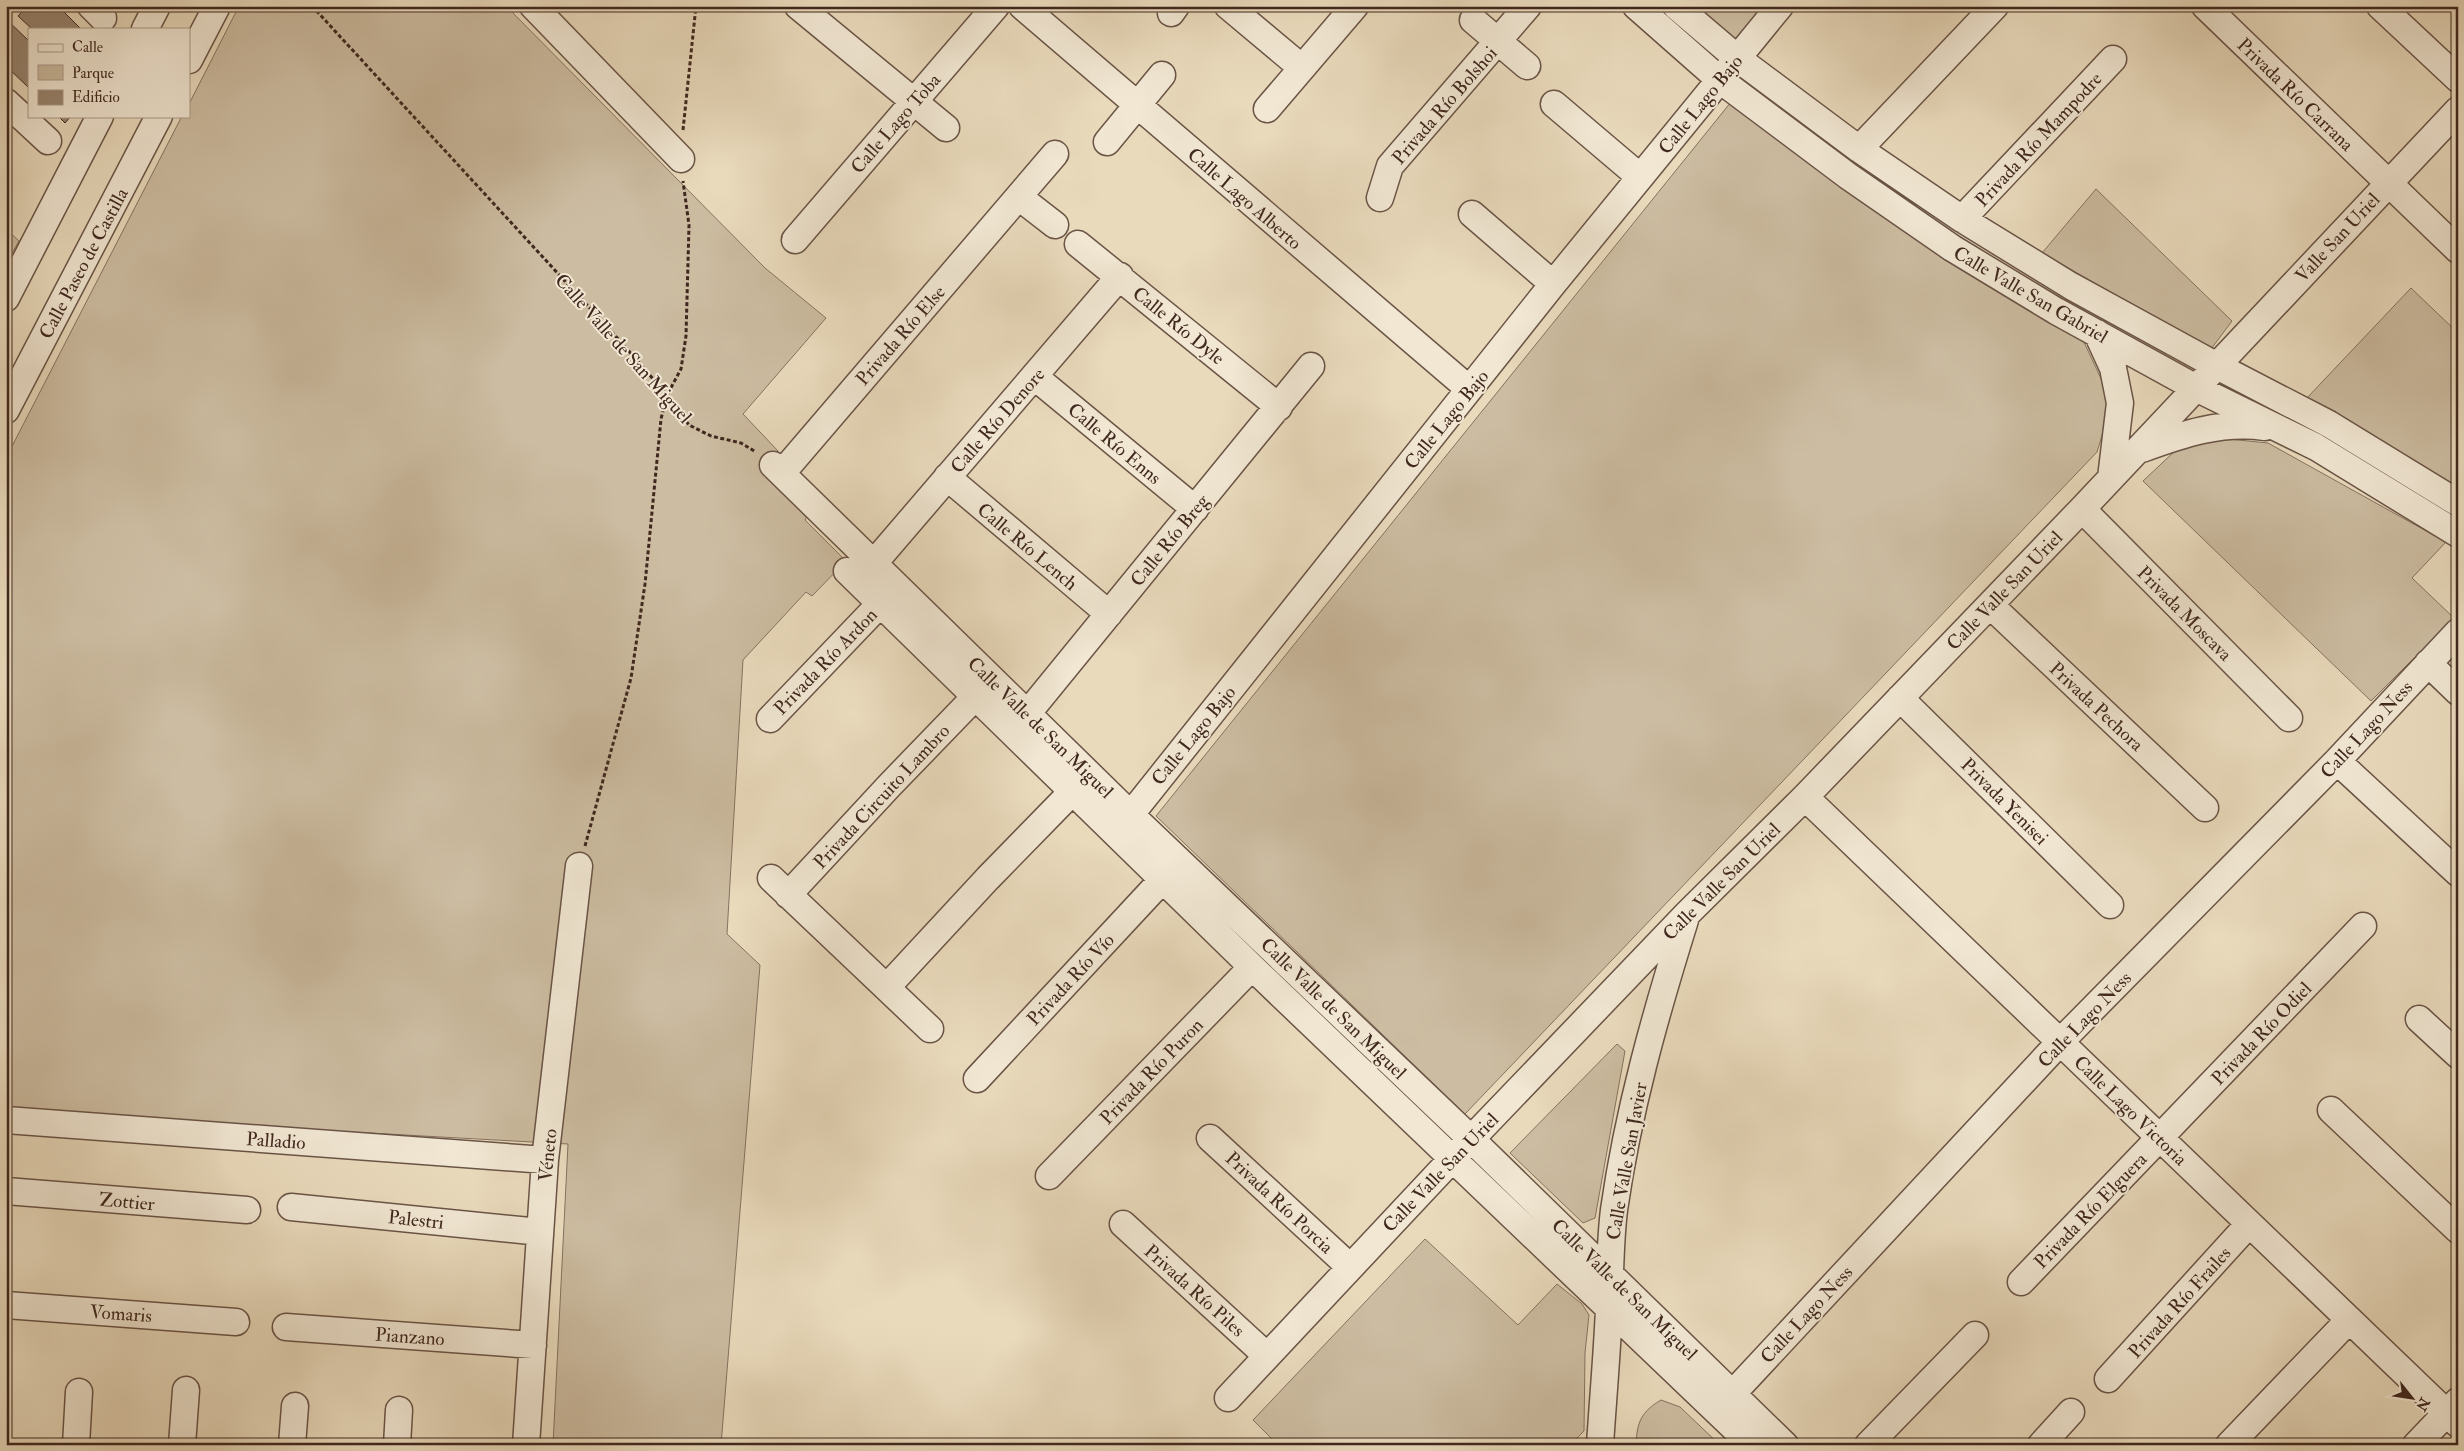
<svg xmlns="http://www.w3.org/2000/svg" width="2464" height="1451" font-family="'IM FELL Double Pica',serif">
<rect width="100%" height="100%" fill="#e9dabc"/>
<filter id="stains"><feTurbulence type="fractalNoise" baseFrequency=".004" numOctaves="4"/><feColorMatrix values="0 0 0 0 .2 0 0 0 0 .09 0 0 0 0 .02 0 0 0 .5 -.17"/></filter>
<radialGradient id="worn" r=".72"><stop offset=".6" stop-color="#630" stop-opacity="0"/><stop offset="1" stop-color="#630" stop-opacity=".3"/></radialGradient>
<path fill="#ccbca1" stroke="#867260" d="M239,6H506L765,268L826,318L743,414L778,451L764,466L808,515L805,520L846,561L812,596L806,592L743,660L727,934L760,965L721,1445H553L568,1144L6,1113V458L182,116H189V104Z
M1690,6H1768L1736,45Z
M1731,102L2082,338L2112,402L2097,452L1465,1114L1156,816Z
M2096,189L2232,321L2211,349L2042,253Z
M6,229L19,241L6,264Z
M2411,288L2458,333V488L2306,399Z
M2218,438L2268,443L2446,542L2412,578L2454,618L2371,701L2143,481L2177,449Z
M1617,1044L1625,1051L1595,1218L1583,1223L1510,1153Z
M1425,1239L1518,1325L1557,1284L1582,1304L1589,1315L1585,1353L1584,1431L1570,1445H1278L1253,1420Z
M1661,1400L1680,1407L1720,1445H1636C1637,1422 1641,1412 1661,1400Z"/>
<path fill="#988571" stroke="#40281f" d="M27,6H58L81,29H32L18,16Z
M6,19L29,41V88L6,66Z
M58,116H71L65,123Z"/>
<g fill="none" stroke-linecap="round" stroke-linejoin="round">
<defs>
<path id="minor" d="M91,6L103,18
M533,6L681,159
M798,6L946,128
M1022,6L1469,389
M1228,6L1302,68
M1636,6L1720,80L1848,176L1952,248L2056,311L2196,388L2316,447L2458,534
M1676,6L1737,58L1859,149L1962,219L2071,286L2217,366L2329,424L2458,503
M2205,6L2458,250
M2380,6L2458,79
M1171,13L1176,6
M1473,20L1527,66
M145,29L157,6
M189,60L217,6
M6,102L48,141
M1554,104L1640,177
M1267,109L1355,6
M1107,142L1162,75
M1859,149L1995,6
M1019,197L1055,225
M1380,198L1390,166L1528,6
M1472,214L1553,284
M1962,219L2113,59
M795,240L996,6
M1078,244L1279,407
M6,298L100,116
M2097,333L2113,368L2120,403L2111,478
M1035,377L1195,509
M6,410L159,116
M2142,449C2183,434 2221,421 2265,427
M773,465L1130,814L1471,1139L1785,1445
M782,473L1055,154
M947,477L1109,614
M2082,509L2289,718
M874,563L1120,276
M847,571L1252,967L1752,1445
M1990,605L2205,808
M2428,663L2458,692
M1900,698L2110,905
M1027,714L1311,366
M770,719L880,604
M2337,761L2458,873
M1805,797L2458,1424
M1120,828L1553,284L1780,6
M771,878L930,1029
M788,895L889,786L975,697
M887,987L988,878L1072,792
M2419,1019L2458,1055
M977,1079L1164,878
M2331,1110L2458,1230
M6,1120L545,1160
M1210,1138L1350,1267
M1049,1176L1252,967
M6,1191L247,1210
M291,1207L540,1232
M1123,1224L1267,1356
M2021,1282L2363,926
M6,1305L236,1322
M286,1327L533,1345
M2108,1379L2249,1224
M1228,1398L1453,1158L1687,914L1805,797L2082,509L2458,110
M1721,1406L2061,1041L2337,761L2458,632
M76,1445L79,1392
M182,1445L186,1390
M292,1445L295,1406
M397,1445L399,1410
M526,1445L545,1160L579,866
M1600,1445C1603,1399 1607,1354 1609,1309C1610,1276 1610,1243 1614,1210C1628,1111 1655,1016 1685,920
M1868,1445L1975,1335
M2041,1445L2071,1412
M2229,1445L2349,1320
M2416,1445L2458,1401"/>
</defs>
<use href="#minor" stroke="#6a5446" stroke-width="29"/>
<path stroke="#40281f" stroke-width="3" stroke-dasharray="4 2.5" stroke-linecap="butt" d="M312,6L620,341L667,395L689,425L711,436L741,443L756,452
M683,130L696,6
M585,846L631,678L645,584L661,419L667,395L681,369L686,336L689,225L683,181"/>
<use href="#minor" stroke="#f1e7d3" stroke-width="26"/>
</g>
<g text-anchor="middle" stroke-width="4" stroke-linejoin="round" paint-order="stroke">
<g font-size="19" fill="#40281f" stroke="#f1e7d3">
<text transform="translate(2296 94) rotate(44)" y="7">Privada Río Carrana</text>
<text transform="translate(1700 104) rotate(-51)" y="7">Calle Lago Bajo</text>
<text transform="translate(1444 105) rotate(-49)" y="7">Privada Río Bolshoi</text>
<text transform="translate(895 123) rotate(-49)" y="7">Calle Lago Toba</text>
<text transform="translate(2038 139) rotate(-47)" y="7">Privada Río Mampodre</text>
<text transform="translate(1245 198) rotate(41)" y="7">Calle Lago Alberto</text>
<text transform="translate(2337 237) rotate(-47)" y="7">Valle San Uriel</text>
<text transform="translate(83 263) rotate(-62)" y="7">Calle Paseo de Castilla</text>
<text transform="translate(2031 294) rotate(30)" y="7">Calle Valle San Gabriel</text>
<text transform="translate(1179 325) rotate(39)" y="7">Calle Río Dyle</text>
<text transform="translate(900 335) rotate(-49)" y="7">Privada Río Else</text>
<text transform="translate(624 348) rotate(48)" y="7">Calle Valle de San Miguel</text>
<text transform="translate(1446 419) rotate(-51)" y="7">Calle Lago Bajo</text>
<text transform="translate(997 420) rotate(-49)" y="7">Calle Río Denore</text>
<text transform="translate(1115 443) rotate(40)" y="7">Calle Río Enns</text>
<text transform="translate(1169 540) rotate(-51)" y="7">Calle Río Breg</text>
<text transform="translate(1028 546) rotate(40)" y="7">Calle Río Lench</text>
<text transform="translate(2004 590) rotate(-46)" y="7">Calle Valle San Uriel</text>
<text transform="translate(2185 613) rotate(45)" y="7">Privada Moscava</text>
<text transform="translate(825 661) rotate(-46)" y="7">Privada Río Ardon</text>
<text transform="translate(2097 706) rotate(43)" y="7">Privada Pechora</text>
<text transform="translate(1041 727) rotate(44)" y="7">Calle Valle de San Miguel</text>
<text transform="translate(2366 729) rotate(-47)" y="7">Calle Lago Ness</text>
<text transform="translate(1193 735) rotate(-51)" y="7">Calle Lago Bajo</text>
<text transform="translate(881 796) rotate(-47)" y="7">Privada Circuito Lambro</text>
<text transform="translate(2005 801) rotate(45)" y="7">Privada Yenisei</text>
<text transform="translate(1721 881) rotate(-45)" y="7">Calle Valle San Uriel</text>
<text transform="translate(1070 979) rotate(-47)" y="7">Privada Río Vío</text>
<text transform="translate(1334 1008) rotate(44)" y="7">Calle Valle de San Miguel</text>
<text transform="translate(2084 1019) rotate(-46)" y="7">Calle Lago Ness</text>
<text transform="translate(2261 1033) rotate(-46)" y="7">Privada Río Odiel</text>
<text transform="translate(1151 1071) rotate(-46)" y="7">Privada Río Puron</text>
<text transform="translate(2131 1110) rotate(44)" y="7">Calle Lago Victoria</text>
<text transform="translate(276 1140) rotate(4)" y="7">Palladio</text>
<text transform="translate(547 1155) rotate(-84)" y="7">Véneto</text>
<text transform="translate(1626 1161) rotate(-80)" y="7">Calle Valle San Javier</text>
<text transform="translate(1440 1172) rotate(-46)" y="7">Calle Valle San Uriel</text>
<text transform="translate(127 1201) rotate(5)" y="7">Zottier</text>
<text transform="translate(1280 1202) rotate(43)" y="7">Privada Río Porcia</text>
<text transform="translate(2090 1210) rotate(-46)" y="7">Privada Río Elguera</text>
<text transform="translate(416 1219) rotate(6)" y="7">Palestri</text>
<text transform="translate(1625 1289) rotate(44)" y="7">Calle Valle de San Miguel</text>
<text transform="translate(1195 1290) rotate(42)" y="7">Privada Río Piles</text>
<text transform="translate(2179 1302) rotate(-48)" y="7">Privada Río Frailes</text>
<text transform="translate(121 1313) rotate(4)" y="7">Vomaris</text>
<text transform="translate(1806 1314) rotate(-47)" y="7">Calle Lago Ness</text>
<text transform="translate(410 1336) rotate(4)" y="7">Pianzano</text>
</g>
</g>
<rect width="2464" height="1451" fill="none" stroke="#e9dabc" stroke-width="25"/>
<rect x="8" y="8" width="2449" height="1436" fill="none" stroke="#40281f" stroke-width="2.5"/>
<rect x="12" y="12" width="2439" height="1426" fill="none" stroke="#40281f"/>
<rect x="28" y="28" width="162" height="90" fill="#f1e7d3" stroke="#aa9b8b"/>
<rect x="38" y="44" width="25" height="8" fill="#f1e7d3" stroke="#aa9b8b"/>
<text x="72" y="52" font-size="15" fill="#40281f">Calle</text>
<rect x="38" y="65" width="25" height="15" fill="#ccbca1" stroke="#aa9b8b"/>
<text x="72" y="78" font-size="15" fill="#40281f">Parque</text>
<rect x="38" y="90" width="25" height="15" fill="#988571" stroke="#aa9b8b"/>
<text x="72" y="102" font-size="15" fill="#40281f">Edificio</text>
<g transform="translate(2412 1398) rotate(120)" stroke="#f1e7d3" stroke-width="4" paint-order="stroke">
<path d="M0-4L9 19L0 12L-9 19Z" fill="#40281f"/>
<text y="-8" font-size="14" font-weight="bold" text-anchor="middle" fill="#40281f">N</text>
</g>
<rect width="100%" height="100%" filter="url(#stains)"/>
<rect width="100%" height="100%" fill="url(#worn)"/>
</svg>
